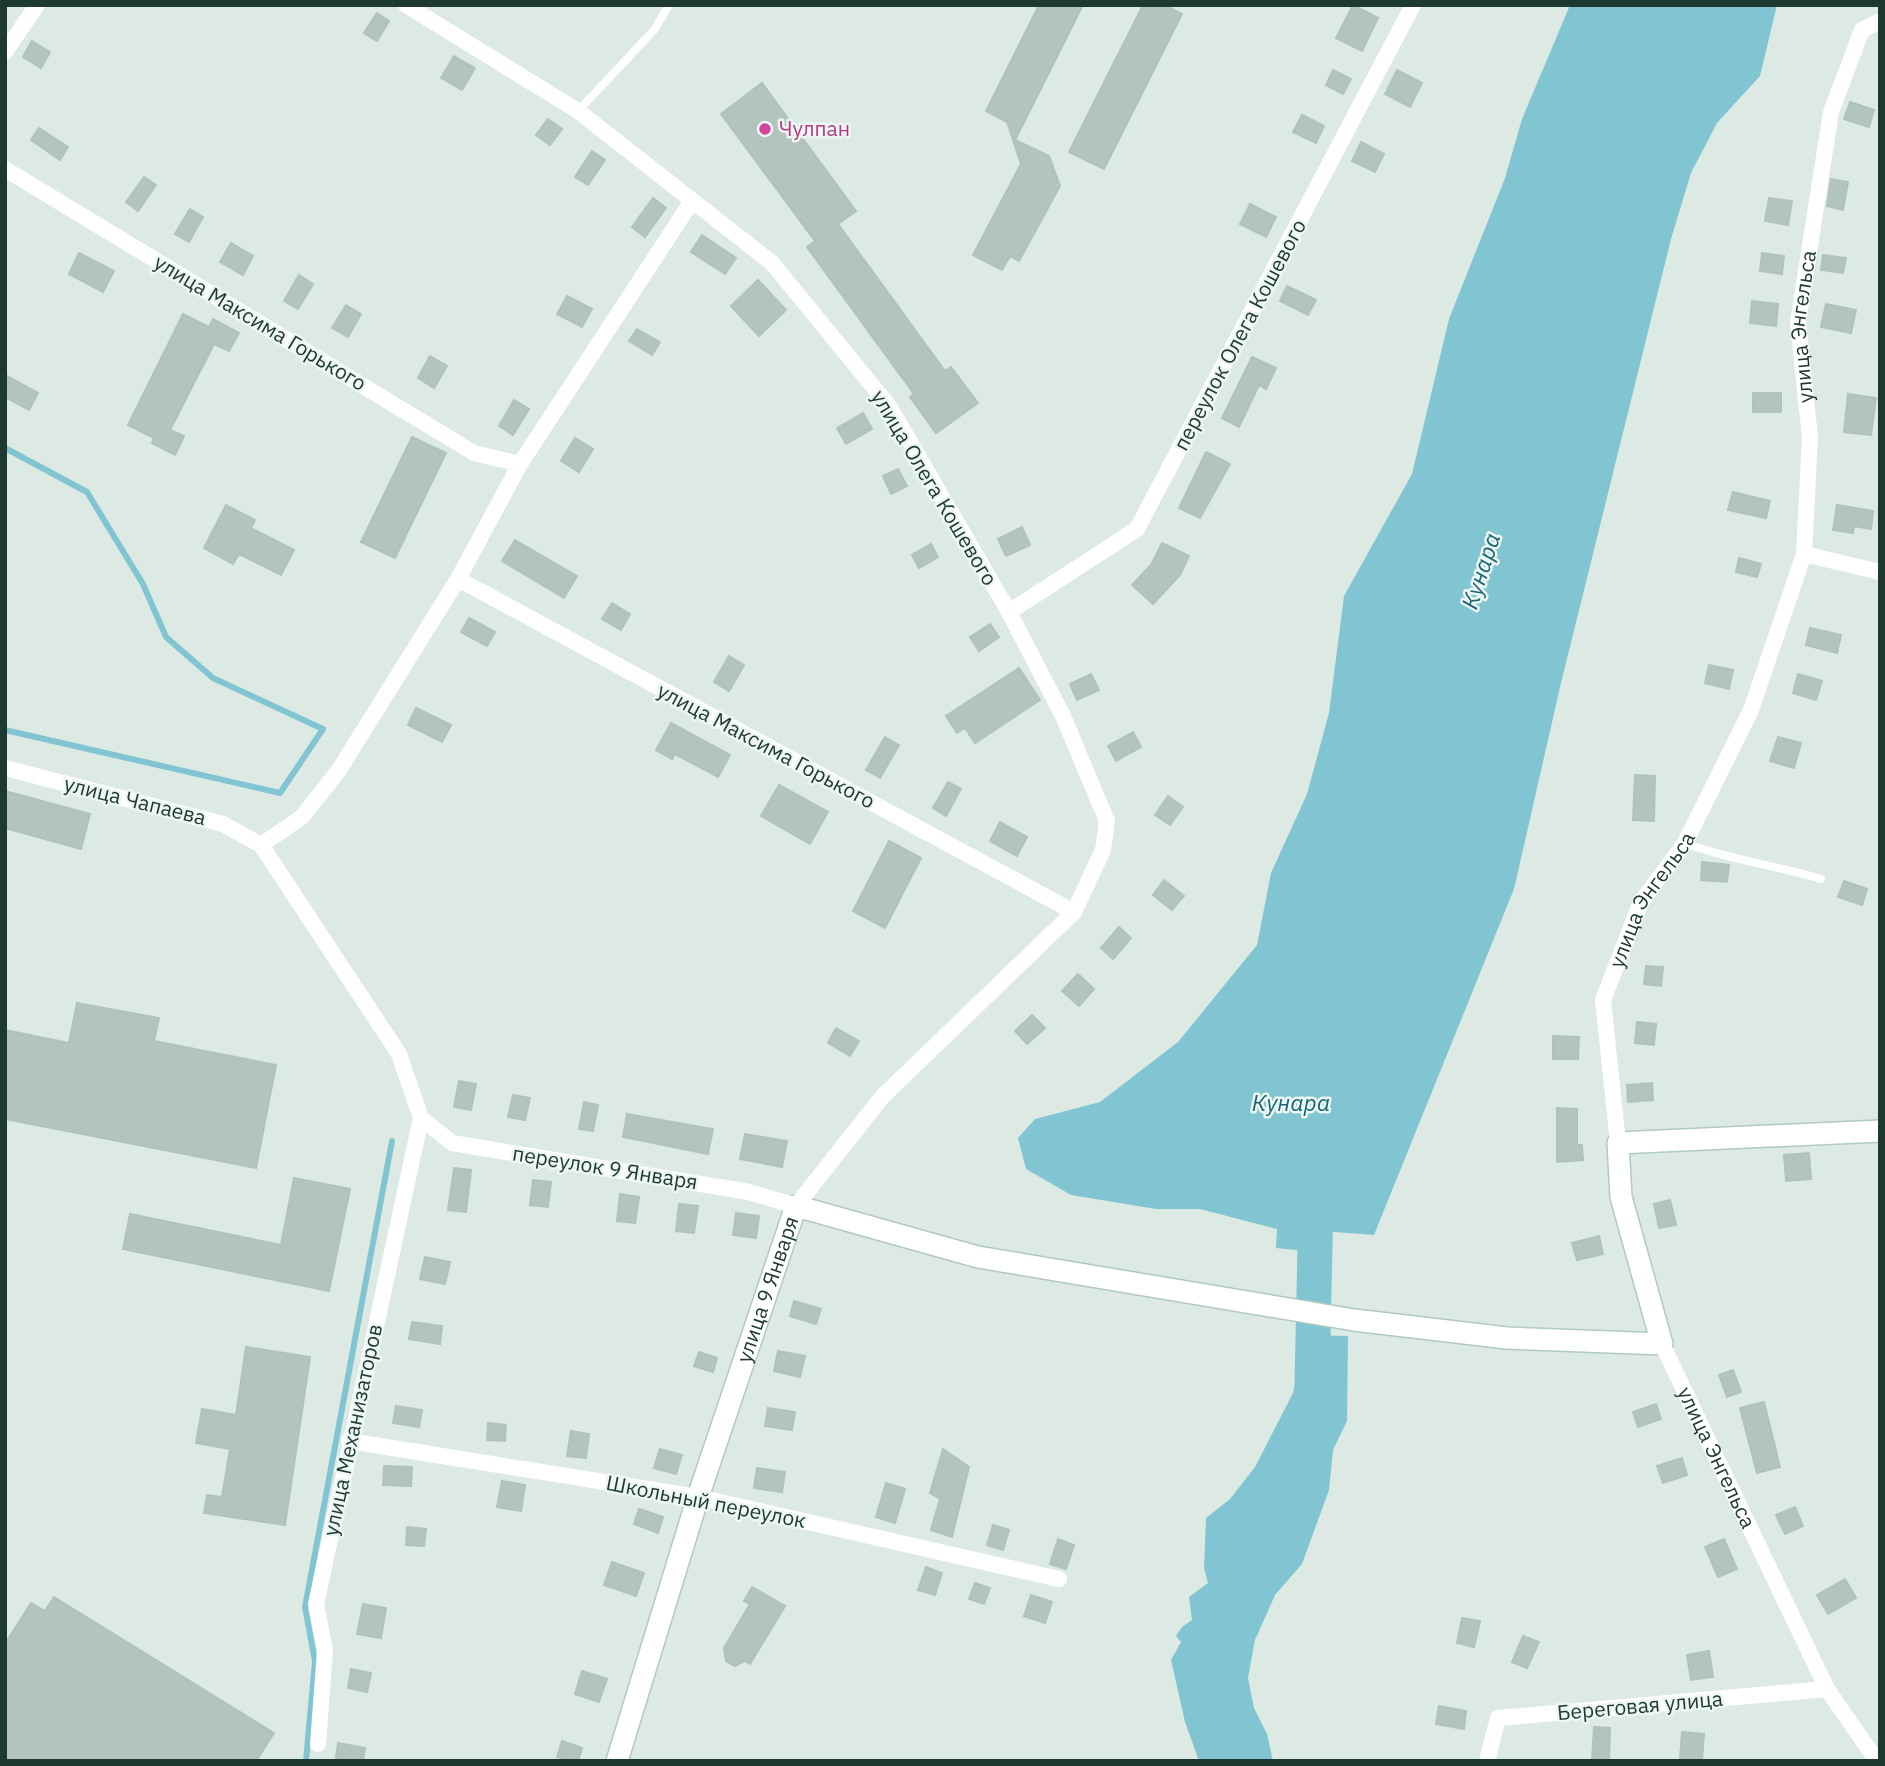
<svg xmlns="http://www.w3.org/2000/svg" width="1885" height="1766" font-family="'IBM Plex Sans',sans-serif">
<rect width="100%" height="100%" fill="#ddeae4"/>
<path fill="#82c5d2" d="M1570,5H1777L1760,76L1717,123L1691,173L1671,239L1561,683L1514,889L1374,1235L1321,1231L1314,1252L1276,1248L1277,1229L1200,1209H1156L1071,1195L1026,1169L1018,1138L1035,1119L1100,1102L1178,1042L1257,945L1271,873L1307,794L1329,713L1344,596L1412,474L1449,319L1505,178L1522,119Z
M1305,1335L1348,1336L1347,1421L1333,1450L1329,1490L1302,1564L1275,1595L1255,1640L1248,1678L1254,1708L1267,1734L1273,1761H1199L1185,1722L1171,1660L1181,1642L1176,1636L1182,1627L1192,1620L1189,1597L1208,1583L1204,1568L1206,1518L1230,1499L1255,1467L1293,1393Z"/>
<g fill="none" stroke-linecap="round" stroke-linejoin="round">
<path stroke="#82c5d2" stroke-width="6" d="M5,448L87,492L143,584L166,637L213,678L323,729L280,793L5,730
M306,1761L315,1661L305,1607L392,1141"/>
<path stroke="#82c5d2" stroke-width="35" d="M1312,1383L1316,1201"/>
</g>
<path fill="#b2c4bd" stroke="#afc3bb" stroke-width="2" d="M1039,5H1083L1015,140L1049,156L1060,186L1019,261L1010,256L1002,270L973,255L1021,164L1007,122L986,111Z
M1143,5H1164L1182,14L1104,169L1069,152Z
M1353,5L1378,18L1362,51L1336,38Z
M377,13L389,21L377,41L364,33Z
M32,41L50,52L41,68L23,57Z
M454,56L475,68L462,90L441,78Z
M1333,70L1351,79L1343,94L1326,85Z
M1397,70L1422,83L1410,107L1385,94Z
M762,83L856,211L838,224L945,371L951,367L978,403L936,433L910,397L914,394L807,247L815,241L721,114Z
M1850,102L1874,110L1869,127L1844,119Z
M1302,115L1324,126L1316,143L1293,132Z
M548,119L562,129L550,145L536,135Z
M39,128L68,147L60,160L31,140Z
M1361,142L1384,154L1375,172L1352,161Z
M592,151L605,160L588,185L575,177Z
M144,177L156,185L138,211L126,202Z
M1831,179L1848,182L1843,210L1827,206Z
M653,198L666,208L645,237L632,227Z
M1769,198L1792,201L1788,225L1765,221Z
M1250,204L1276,217L1266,237L1240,224Z
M190,209L203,217L189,242L175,234Z
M702,235L736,258L725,274L691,252Z
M231,243L253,256L243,275L220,262Z
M79,253L114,271L103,292L69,274Z
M1762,253L1784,256L1782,274L1760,271Z
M1823,255L1846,258L1843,273L1821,270Z
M299,275L313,284L298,309L284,301Z
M758,280L786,310L759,336L731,306Z
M1287,286L1316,300L1308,315L1280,301Z
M567,296L592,309L582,327L557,314Z
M1752,301L1778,304L1776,326L1750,323Z
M1826,304L1856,310L1851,333L1821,327Z
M346,305L361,314L348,337L332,328Z
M183,314L209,327L213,319L239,333L229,351L214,344L170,430L184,436L175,455L152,443L154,438L128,425Z
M637,329L660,342L652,355L629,341Z
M430,356L447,366L434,388L418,378Z
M1252,357L1276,368L1266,389L1259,385L1239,427L1222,418Z
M5,375L38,393L29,410L5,397Z
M1753,393H1781V412H1753Z
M1848,394L1876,398L1871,435L1844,432Z
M514,400L529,409L513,435L499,426Z
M863,413L872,429L846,444L837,428Z
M412,437L446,453L395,558L361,542Z
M575,438L593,449L579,472L561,461Z
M1206,452L1230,464L1200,518L1179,508Z
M898,469L907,486L891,494L883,476Z
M1733,492L1770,501L1766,518L1728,510Z
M226,505L255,520L251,528L294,550L281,575L239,554L233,564L204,548Z
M1837,505L1873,511L1871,529L1854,526L1853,533L1833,530Z
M1022,527L1030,545L1006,556L998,539Z
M515,540L577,576L564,598L502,561Z
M1162,543L1189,556L1180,575L1153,604L1132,585L1151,565Z
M931,544L938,557L919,568L912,555Z
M1739,558L1761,564L1757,577L1736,572Z
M612,603L630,614L621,630L602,619Z
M469,618L495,632L487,646L461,632Z
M990,624L999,637L979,651L970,637Z
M1810,628L1841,635L1837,653L1806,645Z
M729,656L744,665L729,691L714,682Z
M1709,665L1733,670L1729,689L1705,683Z
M1019,668L1040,700L975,743L965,728L957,733L946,716Z
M1091,674L1099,690L1077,700L1070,684Z
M1798,674L1822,681L1816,700L1793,693Z
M416,708L451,725L442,742L408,725Z
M671,723L730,755L718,777L675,754L672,759L656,750Z
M1133,732L1141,747L1116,761L1108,746Z
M885,737L899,745L880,778L866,770Z
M1778,737L1801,743L1794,768L1770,761Z
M1635,775L1655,776L1654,821L1633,820Z
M948,782L961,789L946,816L933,808Z
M779,785L828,812L810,844L761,816Z
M5,791L90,814L81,849L5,828Z
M1168,796L1183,807L1170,825L1155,815Z
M1000,822L1027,837L1017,856L990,841Z
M889,841L921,858L885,928L853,911Z
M1702,862L1729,865L1727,882L1701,880Z
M1164,880L1184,896L1172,910L1153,895Z
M1844,881L1867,889L1862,905L1838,897Z
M1119,927L1131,938L1113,959L1101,948Z
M1646,966L1663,967L1661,986L1644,984Z
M1078,974L1094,989L1079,1006L1062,991Z
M77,1003L159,1018L154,1041L276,1065L256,1168L5,1119V1030L69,1043Z
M1032,1015L1045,1028L1027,1044L1015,1031Z
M1637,1022L1656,1024L1654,1045L1635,1043Z
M836,1028L859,1041L850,1056L828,1043Z
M1553,1036L1579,1037L1578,1059H1553Z
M459,1081L476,1084L471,1110L454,1107Z
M1652,1083L1653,1100L1628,1102L1627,1085Z
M513,1095L530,1098L525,1120L508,1117Z
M584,1102L598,1105L593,1131L579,1129Z
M1557,1108L1577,1109V1145H1582L1583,1160L1557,1162Z
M627,1114L713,1129L708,1154L623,1137Z
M745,1134L787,1141L782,1167L740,1159Z
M1809,1153L1811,1179L1786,1181L1784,1155Z
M454,1168L471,1170L466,1212L448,1210Z
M294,1178L350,1189L329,1291L123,1249L130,1214L281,1245Z
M533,1180L551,1182L548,1207L530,1205Z
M620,1194L639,1197L635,1223L617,1221Z
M1670,1200L1676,1225L1659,1228L1654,1204Z
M679,1204L698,1206L694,1233L676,1231Z
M736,1213L759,1216L756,1238L733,1235Z
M1599,1236L1603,1254L1577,1260L1572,1243Z
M425,1257L450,1262L445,1284L420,1279Z
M794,1301L821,1309L816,1324L790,1316Z
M412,1322L442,1326L440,1344L409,1339Z
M246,1347L310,1357L285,1525L204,1513L207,1495L222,1497L230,1449L196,1443L202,1409L236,1415Z
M778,1351L805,1356L800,1377L774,1371Z
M699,1352L717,1358L713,1372L694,1366Z
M1733,1370L1741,1392L1727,1397L1719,1375Z
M1764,1402L1780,1467L1757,1473L1740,1408Z
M1656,1404L1661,1419L1638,1427L1633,1412Z
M396,1406L422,1410L419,1427L393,1423Z
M768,1408L795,1412L792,1430L765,1426Z
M488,1423L506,1425L505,1441L487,1440Z
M571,1431L589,1434L586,1458L567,1456Z
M660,1449L682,1455L676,1474L654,1468Z
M943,1449L969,1467L952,1537L931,1530L940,1499L930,1493Z
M1682,1458L1687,1475L1663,1483L1657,1466Z
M384,1466L412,1467L411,1486L383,1485Z
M757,1468L785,1472L782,1492L754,1488Z
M502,1481L525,1485L521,1511L497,1507Z
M886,1483L905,1489L895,1523L876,1517Z
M1795,1507L1803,1526L1785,1534L1776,1515Z
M639,1509L663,1517L658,1533L634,1524Z
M993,1525L1009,1530L1003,1550L987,1545Z
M407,1527L426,1529L424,1546L406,1545Z
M1058,1539L1074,1545L1066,1569L1050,1564Z
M1724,1539L1737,1569L1718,1577L1705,1547Z
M612,1562L644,1573L636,1596L604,1585Z
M926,1567L942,1573L935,1595L918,1590Z
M1845,1579L1856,1598L1828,1614L1817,1595Z
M975,1583L990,1588L984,1604L969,1599Z
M752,1587L785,1606L750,1664L745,1661L735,1666L726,1661L724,1648L750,1604L744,1601Z
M1031,1595L1052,1602L1045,1623L1024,1616Z
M54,1597L274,1733L256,1761H5V1644L31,1603L45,1611Z
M363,1604L386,1608L381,1638L357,1634Z
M1462,1618L1480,1621L1474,1647L1457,1643Z
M1523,1636L1539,1642L1527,1668L1512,1662Z
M1709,1651L1713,1677L1691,1680L1687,1655Z
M351,1669L371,1673L367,1692L348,1688Z
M582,1671L607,1679L599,1702L575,1694Z
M1439,1706L1466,1711L1464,1729L1436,1724Z
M1594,1727L1610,1728L1609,1761H1592Z
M1682,1732L1704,1734L1702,1760L1680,1759Z
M562,1741L582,1748L578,1761L557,1757Z
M338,1743L365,1748L363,1761L336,1758Z"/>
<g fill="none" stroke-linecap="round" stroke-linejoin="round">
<defs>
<g id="secondary">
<path id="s3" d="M617,1761L698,1497L796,1206L978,1257L1354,1320L1507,1338L1662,1344L1621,1197L1618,1143L1880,1131"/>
</g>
</defs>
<use href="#secondary" stroke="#b0cac0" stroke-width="24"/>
<path stroke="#fff" stroke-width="8" d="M578,111L655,29L669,5
M1685,843C1729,860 1776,865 1821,879"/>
<g stroke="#fff" stroke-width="16">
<path d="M406,5L578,111L772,263L889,406L1009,612L1063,716L1107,821L1103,850L1074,912L882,1097L796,1206L749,1192L452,1143L421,1118"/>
<path d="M5,52L37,5"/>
<path d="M5,169L474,453L520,464"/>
<path d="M1804,554L1880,572"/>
<path d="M458,579L1074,912"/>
<path d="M1009,612L1137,529L1413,5"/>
<path d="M5,768L223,824L261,845L399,1054L421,1118"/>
<path d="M261,845L302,817L339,770L458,579L520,464L692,201"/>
<path id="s1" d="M1618,1143L1603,1000L1641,902L1685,843L1751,710L1804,554L1810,438L1798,322L1831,112L1862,30L1880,21"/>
<path id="s2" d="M1662,1344L1827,1689L1877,1761"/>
<path d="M349,1441L698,1497L1059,1579"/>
<path d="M318,1744L325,1650L316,1604L421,1118"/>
<path d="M1487,1761L1498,1718L1827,1689"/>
</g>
<use href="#secondary" stroke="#fff" stroke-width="21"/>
</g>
<circle fill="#d1479c" stroke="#edf6f2" stroke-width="2.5" cx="765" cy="129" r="7"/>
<g text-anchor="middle" stroke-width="5" stroke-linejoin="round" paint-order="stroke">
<g font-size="21" fill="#b23c85" stroke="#edf6f2" text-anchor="start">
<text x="779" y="136">Чулпан</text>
</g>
<g font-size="21" fill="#1e3932" stroke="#edf6f2">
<text transform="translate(260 323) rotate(31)" y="7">улица Максима Горького</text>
<text dy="7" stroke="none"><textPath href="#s1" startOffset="864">улица Энгельса</textPath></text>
<text transform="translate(1240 335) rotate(-62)" y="7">переулок Олега Кошевого</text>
<text transform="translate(934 488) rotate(59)" y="7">улица Олега Кошевого</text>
<text transform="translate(766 746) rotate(28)" y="7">улица Максима Горького</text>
<text transform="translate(135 801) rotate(14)" y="7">улица Чапаева</text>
<text dy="7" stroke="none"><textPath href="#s1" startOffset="256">улица Энгельса</textPath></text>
<text transform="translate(605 1168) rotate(9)" y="7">переулок 9 Января</text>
<text dy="7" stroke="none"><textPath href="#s3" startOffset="495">улица 9 Января</textPath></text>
<text transform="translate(353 1430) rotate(-78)" y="7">улица Механизаторов</text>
<text dy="7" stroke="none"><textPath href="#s2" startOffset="126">улица Энгельса</textPath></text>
<text transform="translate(706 1502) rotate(11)" y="7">Школьный переулок</text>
<text transform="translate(1640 1706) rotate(-5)" y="7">Береговая улица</text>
</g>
<g font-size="23" font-style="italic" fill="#176676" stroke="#edf6f2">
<text transform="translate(1481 571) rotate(-72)" y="8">Кунара</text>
<text x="1291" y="1111">Кунара</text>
</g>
</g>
<rect width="1885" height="1766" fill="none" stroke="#1e3932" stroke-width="14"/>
</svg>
